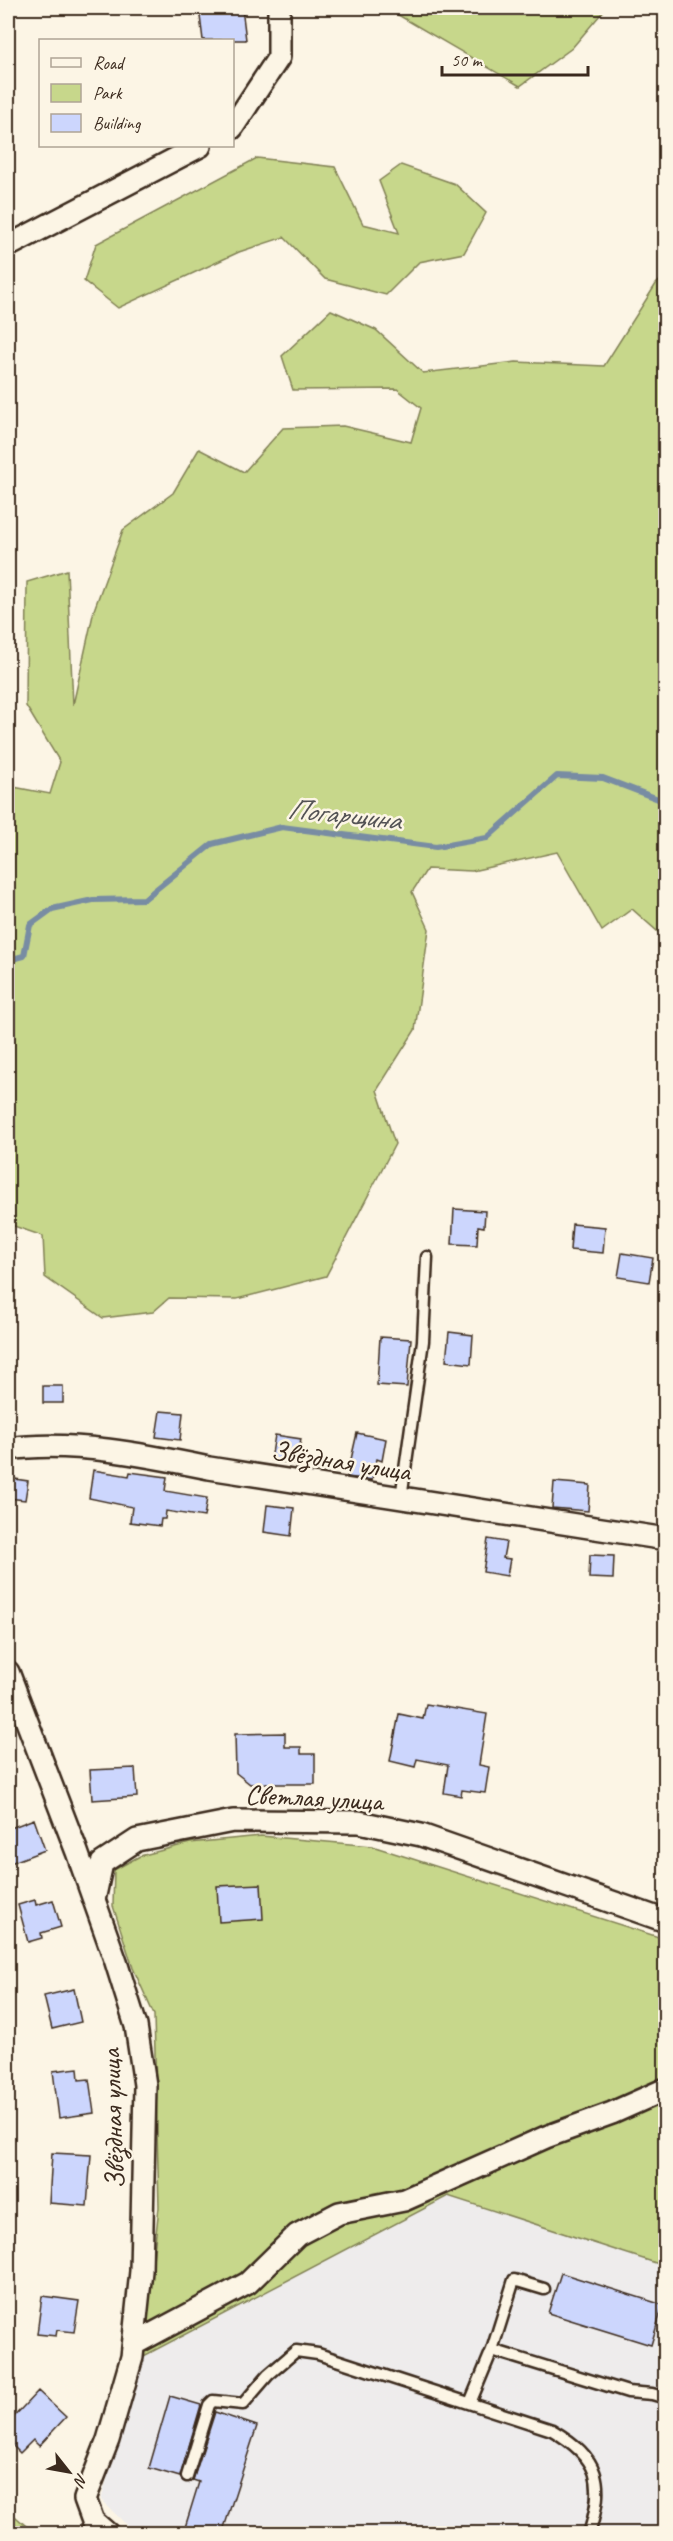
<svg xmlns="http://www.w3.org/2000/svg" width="673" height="2541" font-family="Caveat,sans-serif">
<rect width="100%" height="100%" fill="#fcf5e5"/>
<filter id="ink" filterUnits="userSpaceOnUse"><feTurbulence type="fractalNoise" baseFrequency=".0167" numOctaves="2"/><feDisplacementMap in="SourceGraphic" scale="12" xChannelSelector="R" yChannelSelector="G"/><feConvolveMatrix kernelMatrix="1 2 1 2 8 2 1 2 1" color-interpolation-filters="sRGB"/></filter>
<g filter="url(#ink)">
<path fill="#eeecec" d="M448,2196L665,2266V2533H135L101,2500L142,2357Z"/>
<path fill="#c7d78b" stroke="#818054" stroke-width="1.5" d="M373,8H606L572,48L520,86L388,9Z
M257,158L335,167L363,224L399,233L379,181L401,165L455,184L486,213L464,253L419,262L386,295L325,279L284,237L239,252L118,308L84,281L96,244Z
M665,276V938L632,909L602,931L557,852L472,871L427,869L412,892L429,929L415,1030L377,1090L395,1144L326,1276L237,1299L169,1298L153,1312L103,1318L45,1277L43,1236L8,1224V786L50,794L60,762L26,706L27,582L67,570L73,705L94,610L123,530L173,493L199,449L244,472L283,428L343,426L411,442L421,408L397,389L293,390L282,356L331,310L376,330L423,373L516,362L604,366L656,284Z
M261,1836L372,1846L665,1939V2266L448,2196L142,2357L159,2207L154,2015L133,1968L113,1906L114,1870L140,1856L190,1843Z
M8,2510L34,2533H8Z"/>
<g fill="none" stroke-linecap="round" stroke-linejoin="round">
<path stroke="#788ca3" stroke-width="6" d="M8,960L24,956L30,925L52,909L93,900L144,899L212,844L282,827L436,847L487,838L557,776L603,778L666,802"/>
</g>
<path fill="#ccd6fd" stroke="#3b2a1e" stroke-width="1.5" d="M199,8H242L246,40H203Z
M454,1209L485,1211L484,1227L478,1226L477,1245L452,1244Z
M572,1224L605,1227L603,1253L570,1250Z
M622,1253L653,1258L649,1282L618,1277Z
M449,1332L473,1335L471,1364L446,1361Z
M380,1337L411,1339L407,1387L377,1385Z
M43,1386H63V1403H43Z
M160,1411L183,1413L180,1440L156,1437Z
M357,1433L386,1439L382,1461L377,1459L372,1480L347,1477Z
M275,1435L301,1439L297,1464L271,1460Z
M93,1470L129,1476L130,1472L167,1477L165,1491L207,1498L204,1517L166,1511L165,1519H161L160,1526L130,1522L132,1507L89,1498Z
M8,1478L28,1481L25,1500L8,1498Z
M554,1482L590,1485L588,1511L552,1508Z
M267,1505L294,1508L291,1536L264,1532Z
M488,1539L506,1542L503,1558L510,1559L507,1576L483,1572Z
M590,1555L614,1556L613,1579L589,1578Z
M426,1704L487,1714L479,1765L489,1767L485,1793L462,1790L461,1796L444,1793L448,1765L417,1759L415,1767L390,1761L399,1714L423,1719Z
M285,1733V1747H301V1754H315V1784H250L236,1773L235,1734Z
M135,1768L137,1797L92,1800L90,1770Z
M34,1819L45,1850L8,1864V1829Z
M261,1884L263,1919L219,1922L217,1886Z
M35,1900L36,1905L53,1900L61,1927L41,1933L42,1938L28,1942L18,1905Z
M74,1989L81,2022L52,2029L44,1996Z
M78,2068L79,2080L89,2079L94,2113L59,2118L53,2071Z
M52,2153L91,2155L87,2206L49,2203Z
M561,2273L663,2305L651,2345L548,2313Z
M42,2296L79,2301L74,2332L57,2330L56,2336L37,2334Z
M38,2391L66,2417L39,2446L33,2440L20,2453L8,2441V2423Z
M170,2396L201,2405L180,2477L149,2468Z
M215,2412L257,2426L222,2534H183L199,2482L193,2480Z"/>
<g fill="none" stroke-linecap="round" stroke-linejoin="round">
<defs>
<path id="service" d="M401,1498L423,1341L427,1257
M492,2350L514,2280L544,2289
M470,2403L492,2350L628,2392L652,2394L666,2398
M187,2476L209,2405L213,2401L243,2404L268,2375L296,2351L318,2354L552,2430C600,2458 605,2482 589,2534"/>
<path id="minor" d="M232,128L279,57V8
M8,246L200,146
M8,1449C72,1440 146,1455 209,1468L666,1539
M8,1672L77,1852L116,1962L136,2026L145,2085L141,2271L132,2357L108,2440L85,2499L93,2521L108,2534
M94,1900L102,1863L137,1840L233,1821L359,1822L421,1835L666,1921
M134,2344L248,2283L297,2235L339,2213L404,2200L546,2137L612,2113L666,2089"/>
</defs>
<use href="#service" stroke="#3b2a1e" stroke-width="15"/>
<use href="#minor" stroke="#3b2a1e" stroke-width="26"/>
<use href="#service" stroke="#fcf5e5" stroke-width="10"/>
<use href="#minor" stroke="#fcf5e5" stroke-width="21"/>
</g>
</g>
<g text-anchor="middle" stroke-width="5" stroke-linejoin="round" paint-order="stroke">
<g font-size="28" fill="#3b2a1e" stroke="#fcf5e5">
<text transform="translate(341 1460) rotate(9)" y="10">Звёздная улица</text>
<text transform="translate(314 1797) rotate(3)" y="10">Светлая улица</text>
<text transform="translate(112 2119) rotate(-92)" y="10">Звёздная улица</text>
</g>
<g font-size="30" font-style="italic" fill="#545355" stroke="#fcf5e5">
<text transform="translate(344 814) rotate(6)" y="10">Погарщина</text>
</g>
</g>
<rect width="673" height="2541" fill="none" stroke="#fcf5e5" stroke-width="30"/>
<rect x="15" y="15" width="643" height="2511" fill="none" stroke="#3b2a1e" stroke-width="2" filter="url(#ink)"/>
<rect x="39" y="39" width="195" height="108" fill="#fcf5e5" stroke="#afa495" stroke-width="1.5"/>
<rect x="51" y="58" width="30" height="9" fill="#fcf5e5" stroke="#afa495" stroke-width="1.5"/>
<text x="93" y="69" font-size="18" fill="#3b2a1e">Road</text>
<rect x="51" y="84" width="30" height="18" fill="#c7d78b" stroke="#afa495" stroke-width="1.5"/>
<text x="93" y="99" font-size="18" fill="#3b2a1e">Park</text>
<rect x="51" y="114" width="30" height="18" fill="#ccd6fd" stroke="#afa495" stroke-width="1.5"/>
<text x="93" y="129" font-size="18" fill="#3b2a1e">Building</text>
<g transform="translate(69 2472) rotate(121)" stroke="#fcf5e5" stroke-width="4.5" paint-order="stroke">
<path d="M0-4.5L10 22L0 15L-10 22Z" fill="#3b2a1e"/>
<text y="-9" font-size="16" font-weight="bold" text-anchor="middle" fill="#3b2a1e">N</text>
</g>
<path d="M442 66v9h146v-9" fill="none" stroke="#3b2a1e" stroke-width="3"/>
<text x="451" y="66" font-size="18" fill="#3b2a1e" stroke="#fcf5e5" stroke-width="4.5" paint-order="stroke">50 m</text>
</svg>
